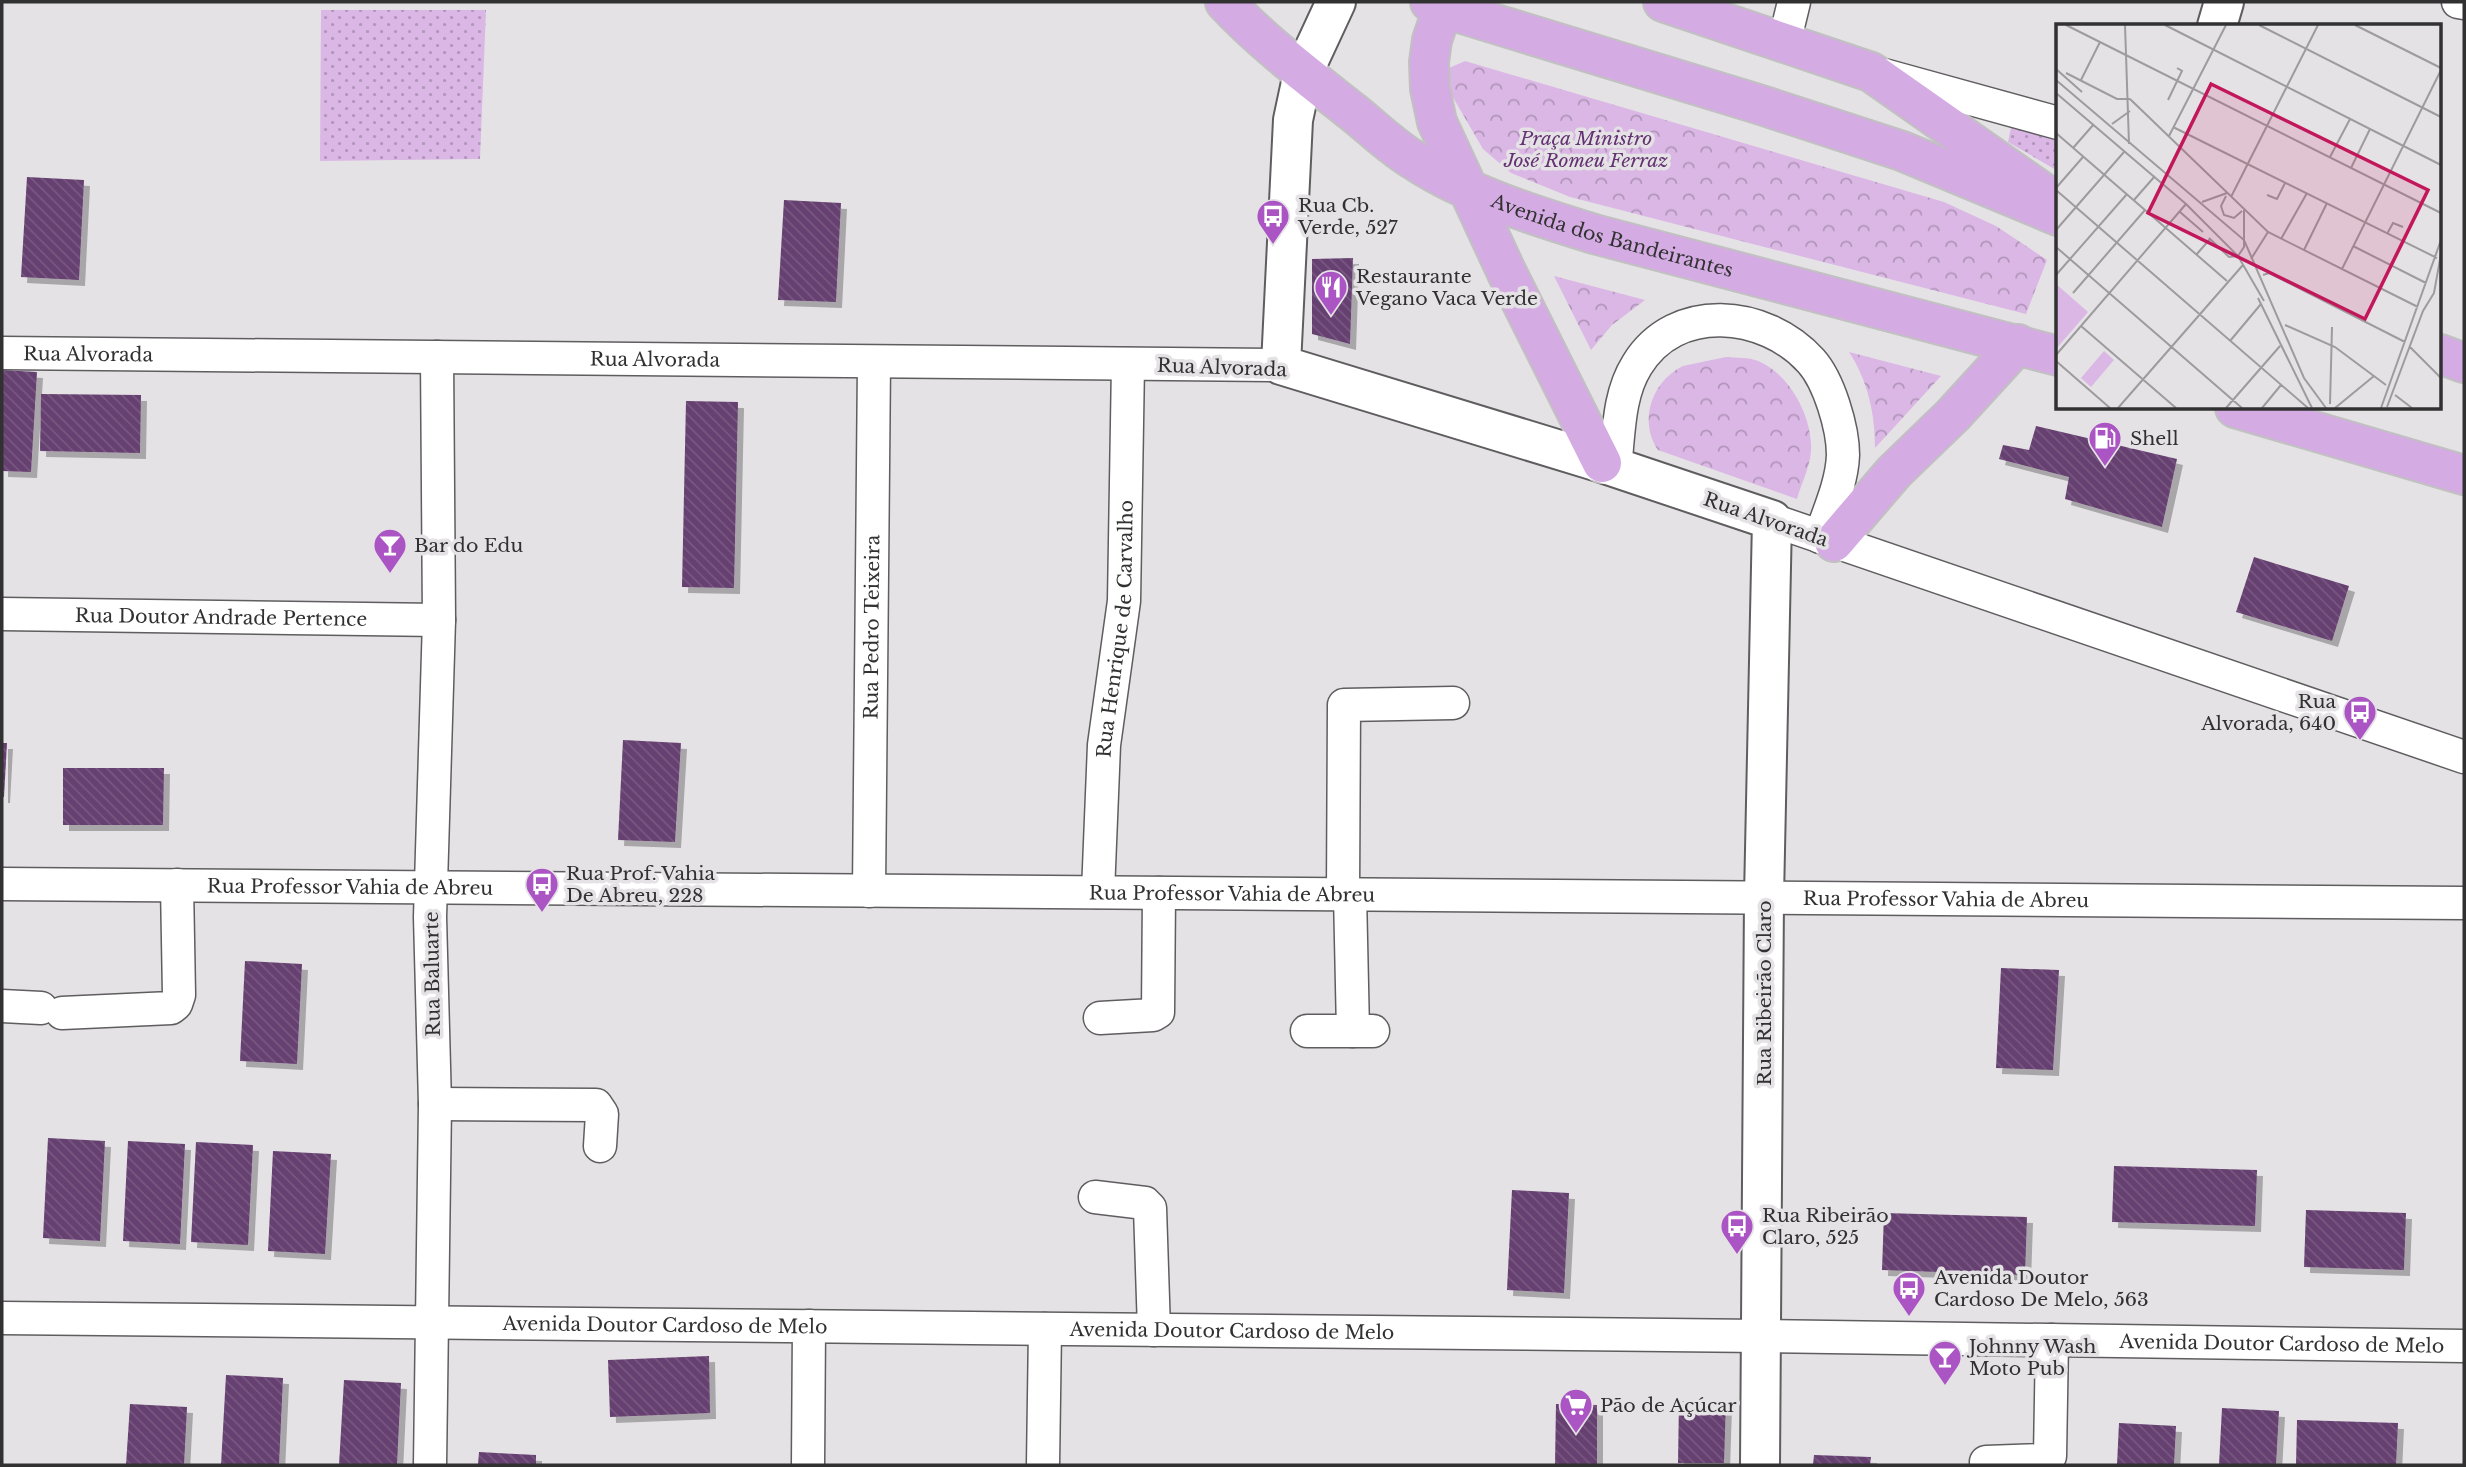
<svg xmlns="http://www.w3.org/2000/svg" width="2466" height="1467" font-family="'Libre Baskerville',serif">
<defs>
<pattern id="grass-dots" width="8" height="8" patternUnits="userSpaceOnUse" patternTransform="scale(1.75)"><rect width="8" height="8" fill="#dab7e5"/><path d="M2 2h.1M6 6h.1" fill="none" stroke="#b195ba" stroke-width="1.8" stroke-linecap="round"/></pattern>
<pattern id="park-crowns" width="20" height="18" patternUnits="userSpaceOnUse" patternTransform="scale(1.75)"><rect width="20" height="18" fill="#dab7e5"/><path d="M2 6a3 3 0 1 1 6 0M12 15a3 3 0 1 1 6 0" fill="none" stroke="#b195ba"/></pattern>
<pattern id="building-back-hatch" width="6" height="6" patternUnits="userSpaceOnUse" patternTransform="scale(1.75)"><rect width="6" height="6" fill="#653f70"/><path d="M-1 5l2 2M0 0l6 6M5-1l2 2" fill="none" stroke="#775980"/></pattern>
<filter id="shadow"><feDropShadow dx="6" dy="6" stdDeviation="0" flood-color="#0004"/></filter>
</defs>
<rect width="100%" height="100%" fill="#e5e2e5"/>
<path fill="url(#grass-dots)" d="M321,10H486L480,159L320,161Z
M2013,118L2058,134V171L2008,142Z"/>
<path fill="url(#park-crowns)" d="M1465,61L1944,202L1996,226L2047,260L2026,314L1570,197L1511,173L1483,149L1451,94L1449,68Z
M1554,276L1645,300L1612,325L1591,350Z
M1849,352L1941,376L1875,448C1875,414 1868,381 1849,352Z
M1726,357C1736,358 1748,357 1758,361C1790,374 1813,418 1811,451C1810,467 1801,484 1797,499L1658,450C1638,421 1652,381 1683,366Z"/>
<path fill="url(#building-back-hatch)" filter="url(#shadow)" d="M27,177L84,180L79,280L21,277Z
M784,200L841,203L836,302L778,300Z
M1353,258L1350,344L1312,334V259Z
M2,370L37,372L31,472L2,471Z
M41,394L141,395L140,453L40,451Z
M686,401L738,402L734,588L682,587Z
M2036,426L2177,459L2162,527L2065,499L2069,477L1999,459L2003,445L2029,450Z
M2254,557L2349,586L2332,641L2236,612Z
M623,740L681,743L675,842L618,840Z
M2,743H7L4,797H2Z
M63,768H164L163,825H63Z
M245,961L302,964L297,1064L240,1061Z
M2001,968L2059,970L2053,1070L1996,1068Z
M48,1138L105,1141L100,1241L43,1238Z
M128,1141L185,1144L180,1244L123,1241Z
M196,1142L253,1145L248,1245L191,1242Z
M273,1151L331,1154L325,1254L268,1251Z
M2114,1166L2257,1170L2255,1226L2112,1222Z
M1512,1190L1569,1193L1564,1293L1507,1290Z
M2306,1210L2406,1213L2404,1270L2304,1267Z
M1884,1213L2027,1217L2025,1275L1882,1270Z
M709,1356L710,1413L610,1417L608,1360Z
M226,1375L283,1378L279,1465H221Z
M344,1380L401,1383L397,1465H339Z
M1679,1401L1726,1402L1724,1463H1678Z
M130,1404L187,1407L184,1465H126Z
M1556,1404L1597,1405V1465H1555Z
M2222,1408L2279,1411L2276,1465H2219Z
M2297,1420L2398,1423L2396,1465H2296Z
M2119,1423L2176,1426L2174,1465H2117Z
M479,1452L536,1455V1465H478Z
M1814,1455L1871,1457L1870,1465H1813Z"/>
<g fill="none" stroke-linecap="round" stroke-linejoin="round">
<defs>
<g id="minor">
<path d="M2458,2L2464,3"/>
<path d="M1784,43L1794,2"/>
<path d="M1884,75L2058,123"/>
<path id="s1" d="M2,353L1281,365"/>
<path d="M1615,468C1619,434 1618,395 1637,365C1675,302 1765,310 1811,361C1829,381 1843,428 1843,455C1842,483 1829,511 1820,537"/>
<path d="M1772,520L2464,757"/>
<path id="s2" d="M2,614L439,620"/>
<path id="s3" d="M2,884L2464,903"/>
<path id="s4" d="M869,891L874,362"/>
<path id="s5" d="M1098,892L1104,745L1124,601L1128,364"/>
<path d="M1343,894L1344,705L1453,703"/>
<path d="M1350,894L1353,1031"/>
<path d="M2,1006L41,1008"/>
<path d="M62,1013L171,1008L176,1004L179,995L177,885"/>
<path d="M1100,1018L1153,1015L1158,1012L1159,893"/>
<path d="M1307,1031H1373"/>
<path d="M435,1104L596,1105L602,1114L600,1146"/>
<path d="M1095,1197L1145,1203L1150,1208L1154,1330"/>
<path id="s6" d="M2,1318L1761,1336L2464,1346"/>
<path d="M1986,1462L2045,1460L2050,1456L2052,1340"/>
<path d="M430,1465L435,1104L430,917L439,620L437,357"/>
<path d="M808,1465L809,1326"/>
<path d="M1043,1465L1045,1329"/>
</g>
<path id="tertiary" d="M1336,2L1303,73L1293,120L1281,365L1602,463L1772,520L1764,897L1760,1465
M2217,26L2224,2"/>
<g id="trunk">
<path id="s7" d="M1225,2C1263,43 1310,78 1354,113C1374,129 1394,149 1417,162C1468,195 1536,216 1594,234L2058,356"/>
<path d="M1430,2L1443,8L1758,104L1902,151L2058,216"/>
<path d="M1449,2L1443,8L1432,40L1429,62L1430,89L1437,122L1506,271L1602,463"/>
<path d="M1663,2L1871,72L2042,192"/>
<path d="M2440,354L2464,363"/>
<path d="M2235,408L2464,475"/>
<path d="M1834,542L1894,472L1953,415L2018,344"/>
</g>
</defs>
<use href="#minor" stroke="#5f5d5f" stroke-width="35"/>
<use href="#tertiary" stroke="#5f5d5f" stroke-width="42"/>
<use href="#trunk" stroke="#c1c1c2" stroke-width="42"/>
<use href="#minor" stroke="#fff" stroke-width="32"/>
<use href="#tertiary" stroke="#fff" stroke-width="38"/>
<use href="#trunk" stroke="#d4abe2" stroke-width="38"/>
</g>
<defs>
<symbol id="bus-pin" viewBox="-11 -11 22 30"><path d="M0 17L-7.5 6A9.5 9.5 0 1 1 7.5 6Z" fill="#aa55c3" stroke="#e5e2e5"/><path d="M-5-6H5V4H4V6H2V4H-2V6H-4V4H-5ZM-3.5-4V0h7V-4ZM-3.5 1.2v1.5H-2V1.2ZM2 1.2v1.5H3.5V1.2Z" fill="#fff"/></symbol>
<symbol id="restaurant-pin" viewBox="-11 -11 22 30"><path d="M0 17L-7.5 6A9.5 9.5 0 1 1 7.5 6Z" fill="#aa55c3" stroke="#e5e2e5"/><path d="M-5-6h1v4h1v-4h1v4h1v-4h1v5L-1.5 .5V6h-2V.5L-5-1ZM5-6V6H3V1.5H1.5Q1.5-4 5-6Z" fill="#fff"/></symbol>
<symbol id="fuel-pin" viewBox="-11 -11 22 30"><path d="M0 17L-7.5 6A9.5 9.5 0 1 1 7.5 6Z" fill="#aa55c3" stroke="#e5e2e5"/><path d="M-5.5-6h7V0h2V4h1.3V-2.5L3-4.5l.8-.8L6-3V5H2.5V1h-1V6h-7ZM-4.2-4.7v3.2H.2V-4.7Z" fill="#fff"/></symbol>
<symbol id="bar-pin" viewBox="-11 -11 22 30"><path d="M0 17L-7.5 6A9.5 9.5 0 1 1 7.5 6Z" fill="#aa55c3" stroke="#e5e2e5"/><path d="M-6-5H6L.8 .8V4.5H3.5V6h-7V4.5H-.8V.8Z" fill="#fff"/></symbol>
<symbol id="supermarket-pin" viewBox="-11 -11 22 30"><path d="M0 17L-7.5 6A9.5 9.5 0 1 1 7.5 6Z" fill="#aa55c3" stroke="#e5e2e5"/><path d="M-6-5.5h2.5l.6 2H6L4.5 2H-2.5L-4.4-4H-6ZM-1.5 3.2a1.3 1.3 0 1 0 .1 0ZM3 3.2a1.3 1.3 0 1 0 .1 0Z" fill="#fff"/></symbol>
</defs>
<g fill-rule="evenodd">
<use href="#bus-pin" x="1254" y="197" width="38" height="52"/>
<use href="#restaurant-pin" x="1312" y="268" width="38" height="52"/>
<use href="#fuel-pin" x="2086" y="419" width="38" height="52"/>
<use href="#bar-pin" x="371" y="526" width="38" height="52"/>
<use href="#bus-pin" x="2341" y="693" width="38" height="52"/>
<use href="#bus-pin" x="523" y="865" width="38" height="52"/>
<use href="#bus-pin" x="1718" y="1207" width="38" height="52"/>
<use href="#bus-pin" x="1890" y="1269" width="38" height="52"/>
<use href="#bar-pin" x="1926" y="1338" width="38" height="52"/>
<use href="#supermarket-pin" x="1557" y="1386" width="38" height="52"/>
</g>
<g text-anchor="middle" stroke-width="7" stroke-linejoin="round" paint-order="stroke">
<g font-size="19" font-style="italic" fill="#643173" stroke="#e5e2e5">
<text x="1586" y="145">Praça Ministro<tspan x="1586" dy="22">José Romeu Ferraz</tspan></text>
</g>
<g font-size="19" fill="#313132" stroke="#e5e2e5" text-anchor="start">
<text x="1298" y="212">Rua Cb.<tspan x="1298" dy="22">Verde, 527</tspan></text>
<text x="1356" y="283">Restaurante<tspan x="1356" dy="22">Vegano Vaca Verde</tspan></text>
<text x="2130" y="445">Shell</text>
<text x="414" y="552">Bar do Edu</text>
<text x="2336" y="708" text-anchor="end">Rua<tspan x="2336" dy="22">Alvorada, 640</tspan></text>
<text x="566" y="880">Rua Prof. Vahia<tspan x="566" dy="22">De Abreu, 228</tspan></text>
<text x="1762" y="1222">Rua Ribeirão<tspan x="1762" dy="22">Claro, 525</tspan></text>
<text x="1934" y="1284">Avenida Doutor<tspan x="1934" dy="22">Cardoso De Melo, 563</tspan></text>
<text x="1969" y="1353">Johnny Wash<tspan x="1969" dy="22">Moto Pub</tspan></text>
<text x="1600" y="1412">Pão de Açúcar</text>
</g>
<g font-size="19" fill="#313132" stroke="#e5e2e5">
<text dy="7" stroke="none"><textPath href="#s7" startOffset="460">Avenida dos Bandeirantes</textPath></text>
<text dy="7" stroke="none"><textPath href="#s1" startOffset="86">Rua Alvorada</textPath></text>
<text dy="7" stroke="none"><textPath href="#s1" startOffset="653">Rua Alvorada</textPath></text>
<text transform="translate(1222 367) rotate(2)" y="7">Rua Alvorada</text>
<text transform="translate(1766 519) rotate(19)" y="7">Rua Alvorada</text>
<text dy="7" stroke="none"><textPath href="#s2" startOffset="219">Rua Doutor Andrade Pertence</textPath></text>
<text dy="7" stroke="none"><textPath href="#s4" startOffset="264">Rua Pedro Teixeira</textPath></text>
<text dy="7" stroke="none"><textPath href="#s5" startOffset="264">Rua Henrique de Carvalho</textPath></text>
<text dy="7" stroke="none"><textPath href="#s3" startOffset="348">Rua Professor Vahia de Abreu</textPath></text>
<text dy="7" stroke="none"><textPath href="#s3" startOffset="1230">Rua Professor Vahia de Abreu</textPath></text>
<text dy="7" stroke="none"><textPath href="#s3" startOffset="1944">Rua Professor Vahia de Abreu</textPath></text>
<text transform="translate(432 974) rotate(-91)" y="7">Rua Baluarte</text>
<text transform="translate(1764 993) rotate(-90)" y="7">Rua Ribeirão Claro</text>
<text dy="7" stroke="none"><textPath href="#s6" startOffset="663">Avenida Doutor Cardoso de Melo</textPath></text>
<text dy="7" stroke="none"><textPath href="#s6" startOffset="1230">Avenida Doutor Cardoso de Melo</textPath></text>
<text dy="7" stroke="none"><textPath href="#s6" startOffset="2280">Avenida Doutor Cardoso de Melo</textPath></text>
</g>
</g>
<g transform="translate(2056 24)">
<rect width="385" height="385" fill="#e5e2e5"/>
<path d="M48,327L58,336L35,363L25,354Z" fill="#dab7e5"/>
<path d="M0,260L32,288L0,325Z" fill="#dab7e5"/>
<path fill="none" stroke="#9d9b9d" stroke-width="2" d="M10,1L385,189M69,1L73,120M109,1L385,141M203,1L385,93M299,1L385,44M0,45L26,68M10,49L61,75H74M0,56L188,216L248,354L270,384M25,56L44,18M0,69L130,180L182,232L208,277M74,75L212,208L362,283M112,76L126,47L121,44M56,100L74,87M117,103L381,234M0,109L171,257M113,112L170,1M17,124L38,100M274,133L294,95M295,144L314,105M0,164L27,133M0,166L252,384M211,171L221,175L229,159M170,172L165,182L168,191L178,194L186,187M175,173L262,1M78,176L99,152M146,178L171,169M124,188L147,208M0,206L68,128M331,210L337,199L347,203M153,214L173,233L182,232M225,215L251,169M297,222L370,259M0,223L186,384M248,226L271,179M140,231L154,215M182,232L188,223V186M195,235L212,208M286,245L385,46M0,251L71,170M207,251L213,249L349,318M17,269L89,186M202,274L256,384M229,301L279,323L330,361M25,302L120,384M174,317L205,280M353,322L385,354M0,331L130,180M0,337L54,384M339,371L356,384M274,380L276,303M331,383L367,287L378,269L385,230M62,384L187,241M170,384L224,322M206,384L225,361M279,384L318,352M325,384L385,216"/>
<path fill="#c2185b" fill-opacity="0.15" stroke="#c2185b" stroke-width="3.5" d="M155,60L372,166L309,295L92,189Z"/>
<rect width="385" height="385" fill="none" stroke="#313132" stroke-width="3.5"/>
</g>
<rect width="2466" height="1467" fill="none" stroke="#313132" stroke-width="7"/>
</svg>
